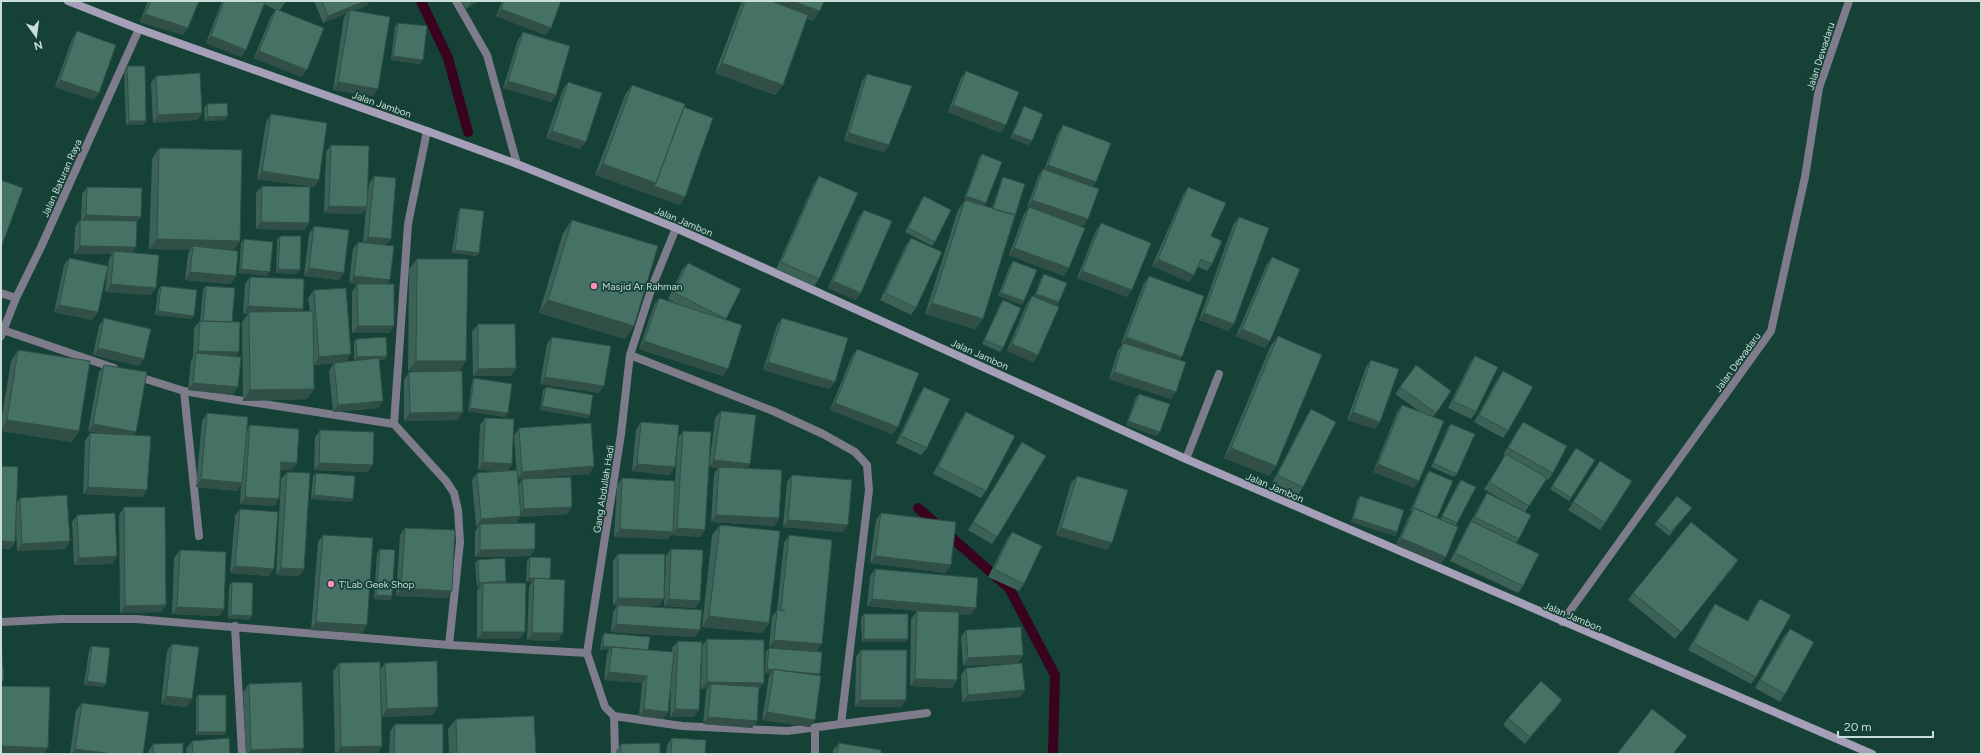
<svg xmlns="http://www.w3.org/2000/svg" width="1982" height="755" font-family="Figtree,sans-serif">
<rect width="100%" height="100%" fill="#154136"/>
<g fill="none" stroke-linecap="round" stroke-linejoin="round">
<path stroke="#39021f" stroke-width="10" d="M421,1L448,58L468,132
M918,508L1009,588L1055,675L1053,754"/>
<path stroke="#7e7b8a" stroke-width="8" d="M456,1L487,55L517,164
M427,131L408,224L394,424L446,481L454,493L458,510L460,542L449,645
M1,293L16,298
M3,330L114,368
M1,336L16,298L41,247L139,29
M630,355L773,411L823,434L855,452L867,465L869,490L841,724
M136,376L184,391L218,397L394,424
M184,391L199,536
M1186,459L1219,374
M1,622L61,619H136L449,645L587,653
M1562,622L1771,331L1805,177L1819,88L1849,1
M235,626L242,754
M614,716L682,726L787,731L927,713
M615,754L614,716L605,707L587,653L621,434L630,355L652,287L676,228
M815,754V728"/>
<path stroke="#a5a0b8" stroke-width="8" d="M68,1L139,29L427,131L517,164L676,228L1186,459L1872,754"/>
</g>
<path fill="#3c6157" d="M148,1H199L183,35L140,22Z
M222,1H286L280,10L301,77L254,58L271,16L276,10L264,4L246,50L241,57L206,43Z
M314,1H370L366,6L353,11L373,96L333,90L344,17L347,13L323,23Z
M461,1H479L466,9Z
M502,1H561L551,28L545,35L496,16Z
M743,1H824L813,21L807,19L783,85L775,95L715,73L741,3Z
M398,23L420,64L391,60L395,26Z
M77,31L94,100L55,87L72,39Z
M523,32L556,95L551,102L503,88L518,40Z
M127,66L146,121L143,125H126L124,70Z
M966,71L1001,133L948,112L961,78Z
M867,74L889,145L884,152L844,141L862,81Z
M156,76L202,113L197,120L153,123L151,83Z
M568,82L580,149L546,138L563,89Z
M632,85L684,107L680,205L595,175L625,95Z
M207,104L225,120L205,121L204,108Z
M1024,106L1032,141L1029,145L1010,138L1022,110Z
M271,114L319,180L314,187L257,179L266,122Z
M1063,125L1093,187L1088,219L1083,226L1064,220L1069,268L1064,276L1009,255L1024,214L1029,207H1027L1038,177L1043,169L1044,170L1058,133Z
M331,145L368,194L369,184L374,176L387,245L386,284L389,333H352V292L357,284H360L349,283L353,249L358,242L363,243L366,208L362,214L324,213L326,152Z
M159,148L240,241L233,250L236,276L230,284L185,280L188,254L190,250L149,249L152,159Z
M982,154L986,203L984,206L992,208L1001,181L1003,177L1015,217L983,319L975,329L925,314L958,210L965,200L964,199L979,158Z
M819,176V279L814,286L776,269L814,184Z
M262,186L309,223L304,230L256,229V193Z
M87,187L137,222L133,253L151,295L105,292L109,259L112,254H74L75,227L80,220H81L82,194Z
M1188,187L1211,236L1212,264L1207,271L1198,267L1189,282L1152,266L1183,195Z
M924,196L935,242L932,246L905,232L921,200Z
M460,208L479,253L476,256L452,253L458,212Z
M864,210L861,293L856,300L828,288L859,217Z
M1239,217L1229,331L1199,320L1233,225Z
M572,220L625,339L539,313L563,233Z
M1101,223L1127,297L1077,278L1096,230Z
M314,226L339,280L304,276L309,234Z
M280,236L297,274L276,273L277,240Z
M911,238L916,308L911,315L880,300L906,245Z
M244,239L267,276L239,273L241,243Z
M1272,257L1270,341L1265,348L1236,336L1267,264Z
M69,258L98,312L92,320L54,312L64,265Z
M417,259L460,371L458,420L404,421V380L409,372H436L408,371L409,269Z
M1013,261L1024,301L1022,305L998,296L1010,265Z
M688,263L741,289L726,319L723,376L639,349L654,305L659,298L674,302L668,299L682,270Z
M1044,274L1059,302L1057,306L1038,355L1033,362L1007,351L1027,303L1032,296L1034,297L1041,278Z
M1149,276L1179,360L1171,399L1109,379L1118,350L1122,345L1121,344L1144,283Z
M250,277L303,309L302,311H310L308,298L314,290L346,362L314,365V389L307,399L243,401L242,322L248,314H243L245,284Z
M161,286L192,319L155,315L158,290Z
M206,286L232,322L235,357L233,395L188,390L191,360L193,357L194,328L200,321L203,289Z
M1003,300V348L1000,352L982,344L1000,304Z
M104,318L144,359L139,366L93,355L99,326Z
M782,318L835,382L829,389L763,370L777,325Z
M478,324L516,368L511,376H473L472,332Z
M1278,336L1276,466L1269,476L1224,458L1270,347Z
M552,337L599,393L540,384L547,344Z
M356,339L387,356L384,360H379L378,408L333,412L329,371L334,363L360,360L354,361V342Z
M857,349L898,427L892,434L830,410L852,356Z
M18,350L79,431L72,442L1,431V422L11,361Z
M1475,356L1476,412L1471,419L1448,408L1470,363Z
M1371,360L1380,422L1375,429L1347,420L1366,367Z
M104,365L134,435L147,490L142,497L83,494L85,441L90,433L103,434L88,431L99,372Z
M1416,365L1451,391L1433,417L1419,481L1414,488L1373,472L1397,412L1402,405L1419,411L1395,394Z
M1503,371L1508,431L1503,438L1474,422L1498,378Z
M474,378L505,417L468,411L472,382Z
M546,387L590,415L587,418L540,410L543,390Z
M924,387L927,448L921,455L896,443L919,395Z
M1139,394L1157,436L1126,425L1136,397Z
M1311,409L1303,487L1298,495L1272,483L1306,417Z
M721,411L750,464L747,468L779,518L774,526L711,522L714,474L718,468L709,467L715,418Z
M966,412L986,491L981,498L933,474L961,419Z
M207,413L247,430L250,425L292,470H281L274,506L240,504L241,485L237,491L196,487L202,421Z
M485,418L512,464L508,470L518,486L522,479L572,507L567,514L520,517L516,523L535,549L530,556L475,557V531L478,527H476L472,480L477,473L503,471L478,470L480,425Z
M641,422L670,475L632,471L636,430Z
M1523,422L1553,473L1548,480L1546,479L1525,512L1519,539L1516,543L1523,586L1518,593L1450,561L1466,529L1471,521L1482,501L1487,493L1507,503L1484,489L1505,456L1503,455L1518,429Z
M1451,424L1457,474L1454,477L1431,467L1448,427Z
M519,428L594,466L589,474L517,479L514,436Z
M320,430L368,472L314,470L315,437Z
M683,431L705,530L700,537L672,535L673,533L668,539L614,537L617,486L622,478L675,481L678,438Z
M1022,442L997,537L992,544L968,530L1017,449Z
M1573,452L1571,498L1569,501L1550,489Z
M1600,461L1605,523L1600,530L1568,510Z
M1429,471L1437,518L1440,519L1458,484L1461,480L1457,523L1456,526L1441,564L1396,545L1409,516L1412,511H1410L1426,475Z
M287,472L304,569L299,576L276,575L281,479Z
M316,473L353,499L350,502L311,499L313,476Z
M792,475L843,532L783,527L787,482Z
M1077,476L1112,543L1107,550L1056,535L1071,483Z
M1360,496L1397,532L1395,536L1351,522L1357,500Z
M20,498L70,541L65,549L17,551L16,527L15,542L10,549L17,502Z
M124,507L166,605L161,612L120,613L119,515Z
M1692,508L1669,536L1654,524L1657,521Z
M240,509L269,576L230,573L235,516Z
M881,513L946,573L870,563L876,520Z
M77,515L117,556L112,564L74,565L72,522Z
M720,525L769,623L762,633L702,627L712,535Z
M405,528L447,598L396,596L400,535Z
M1012,532L1024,584L1019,591L988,577L1007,539Z
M323,535L362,633L311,630L318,542Z
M789,535L817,651L769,647L772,617L777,610L784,543Z
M380,549L392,596L390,600L374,599L377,553Z
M671,549L700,601L695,608L664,606L666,556Z
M180,550L224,609L219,616L172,614L174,558Z
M618,554L659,606H641L695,637L611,632L613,612L617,606L613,605V561Z
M530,557L550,579L558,641L527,640L529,586L532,582H526L527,561Z
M478,560L506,581L505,583L520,639H477V590L480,587H477L475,563Z
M1738,560L1733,568L1675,639L1628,600L1633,593Z
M875,569L971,615L959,614L957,680L952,688L910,686L911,619L917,611L930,612L867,606L870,576Z
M232,582L249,620L228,618L229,586Z
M1760,599L1756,677L1751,684L1688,650L1710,611L1715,604L1747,621L1755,606Z
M864,614L905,642H862L861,618Z
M1790,629L1785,694L1780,702L1755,688L1784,636Z
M966,630L1023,655L1017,663L963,666L961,637Z
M604,633L648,650L672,652V648L678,641L694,717H670L671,678L668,712L663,719L639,716L642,683L604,680L607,654L609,650H600L602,637Z
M707,639L764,683L759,689L757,721L752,728L703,724L706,691L707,689H701L702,646Z
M172,644L187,707L161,704L167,651Z
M92,646L104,687L84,685L89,650Z
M769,648L818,676L810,727L762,720L769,676L771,674L765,673L766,652Z
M861,650L901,707H855L856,657Z
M339,663L382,746L377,754H335L333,671Z
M385,663L433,715L382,717L380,670Z
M966,668L1025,690L1020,697L962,702L961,675Z
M249,684L304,748L300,754H246L243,692Z
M198,695L226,732L224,735H196V699Z
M1562,700L1557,707L1525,744L1503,725L1508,718Z
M82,703L143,754H70L76,710Z
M456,719L536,754H449L448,729Z
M395,724L443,754H389L390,731Z
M672,738L705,754H666L667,745Z
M192,741L230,754H187L186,749Z
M839,743L881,754H833V750Z
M153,744L183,754H148V752Z
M621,744L660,754H616V751Z"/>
<path fill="#314f47" d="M365,1H370L366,6L349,13L350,10L347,13L323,23L328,16Z
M472,1H479L466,9L471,2Z
M758,1H793L820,11L813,21Z
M501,9L551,28L545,35L496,16Z
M145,14L188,28L183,35L140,22Z
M211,36L246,50L241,57L206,43Z
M259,51L307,70L301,77L254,58Z
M393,56L423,60L420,64L391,60Z
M722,63L783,85L775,95L715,73Z
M60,80L99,93L94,100L55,87Z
M508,81L556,95L551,102L503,88Z
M338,82L378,89L373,96L333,90Z
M953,105L1006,125L1001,133L948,112Z
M202,113L197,120L153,123L158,115Z
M228,116L225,120L205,121L208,117Z
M129,121H146L143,125H126Z
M552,131L586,142L580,149L546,138Z
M849,133L889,145L884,152L844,141Z
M1013,134L1032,141L1029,145L1010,138Z
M603,164L656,183L685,197L680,205L595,175Z
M1048,165L1096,182L1091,189L1043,172Z
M262,171L319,180L314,187L257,179Z
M966,196L986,203L984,207L964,199Z
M1032,200L1088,219L1083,226L1027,207Z
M329,206L367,207L362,214L324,213Z
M86,215L141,217L136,224L81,222Z
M261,222L309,223L304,230L256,229Z
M368,237L391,239L386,246L363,244Z
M157,239L240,241L233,251L193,246L190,250L149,249Z
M80,246L136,247L131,255L114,251L112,254H74Z
M1014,248L1069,268L1064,276L1009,255Z
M455,250L479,253L476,256L452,253Z
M1158,259L1194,275L1189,282L1152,266Z
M309,268L344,273L339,280L304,276Z
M241,269L270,272L267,276L239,273Z
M278,269L300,270L297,274L276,273Z
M1082,271L1132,290L1127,297L1077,278Z
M190,272L236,276L230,284L185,280Z
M354,276L390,280L385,287L349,283Z
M833,281L861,293L856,300L828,288Z
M111,284L156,288L151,295L105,292Z
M1001,293L1024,301L1022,305L998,296Z
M1036,294L1059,302L1057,306L1033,297Z
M548,300L634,326L625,339L539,313Z
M932,303L983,319L975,329L925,314Z
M59,305L98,312L92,320L54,312Z
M248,306L303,309L298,316L249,312L248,314H243Z
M158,311L194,316L192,319L155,315Z
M1204,313L1234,324L1229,331L1199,320Z
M358,326H394L389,333H352Z
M1242,329L1270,341L1265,348L1236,336Z
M1126,337L1182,357L1177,365L1123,343L1122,345L1121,344Z
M644,341L728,369L723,376L639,349Z
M1012,344L1038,355L1033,362L1007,351Z
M98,348L144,359L139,366L93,355Z
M198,351L239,352L234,359L196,354Z
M351,354L346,362L314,365L319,357Z
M387,356L384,360L354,361L357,357Z
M416,361H466L459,372L408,371Z
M768,362L835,382L829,389L763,370Z
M516,368L511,376H473L478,369Z
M1114,372L1176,392L1171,399L1109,379Z
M545,377L604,386L599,393L540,384Z
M193,383L238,387L233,395L188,390Z
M314,389L307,399L243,401L250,390Z
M383,401L378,408L333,412L338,405Z
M835,403L898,427L892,434L830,410Z
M542,406L590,415L587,418L540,410Z
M470,408L508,413L505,417L468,411Z
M463,412L458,420L404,421L410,413Z
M1353,412L1380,422L1375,429L1347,420Z
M7,420L79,431L72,442L1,431V429Z
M1128,421L1160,432L1157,436L1126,425Z
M93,424L136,432L131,439L88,431Z
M1231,448L1276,466L1269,476L1224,458Z
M714,460L750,464L745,471L719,467L718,468L709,467Z
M281,462L297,463L292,470L276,469Z
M483,462L512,464L507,471L478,470Z
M319,463L373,465L368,472L314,470Z
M637,464L675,467L670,475L632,471Z
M1378,464L1419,481L1414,488L1373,472Z
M594,466L589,474L517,479L522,472Z
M201,479L242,483L237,491L196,487Z
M88,487L147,490L142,497L83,494Z
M314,495L353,499L350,502L311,499Z
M245,497L279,499L274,506L240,504Z
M572,507L567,514L520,517L515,523L480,524L478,527H476L481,519L519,516L524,509Z
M716,515L779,518L774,526L711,522Z
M1353,518L1397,532L1395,536L1351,522Z
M788,520L848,525L843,532L783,527Z
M677,528L705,530L700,537L672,535Z
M1061,528L1112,543L1107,550L1056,535Z
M620,529L673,532L668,539L614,537Z
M1401,538L1446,557L1441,564L1396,545Z
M1,541L15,542L10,549H1Z
M70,541L65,549L17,551L22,544Z
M535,549L530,556L475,557L480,550Z
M117,556L112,564L74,565L79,558Z
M875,556L951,565L946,573L870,563Z
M1738,560L1733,568L1675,639L1681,632Z
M235,566L274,569L269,576L230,573Z
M281,568L304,569L299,576L276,575Z
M529,578H534L532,582H526Z
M479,583H482L480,587H477Z
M401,588L452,591L447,598L396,596Z
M376,595L392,596L390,600L374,599Z
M618,598L664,599L659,606L613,605Z
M669,599L700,601L695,608L664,606Z
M872,599L976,608L971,615L867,606Z
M166,605L161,612L120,613L125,606Z
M177,607L224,609L219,616L172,614Z
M231,615L252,616L249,620L228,618Z
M709,616L769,623L762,633L702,627Z
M316,622L367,625L362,633L311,630Z
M616,624L700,630L695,637L611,632Z
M482,632H525L520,639H477Z
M532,633H563L558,641L527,640Z
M864,639H908L905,642H862Z
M774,640L822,644L817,651L769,647Z
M603,646L612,647L609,650H600Z
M1023,655L1017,663L963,666L968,658Z
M767,669L773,670L771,674L765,673Z
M774,670L820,674L817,677Z
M609,672L647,676L642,683L604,680Z
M915,679L957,680L952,688L910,686Z
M1,680H4L1,684Z
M87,681L106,684L104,687L84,685Z
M707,682L764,683L758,690L711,684L707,689H701Z
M1025,690L1020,697L962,702L968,695Z
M166,696L192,699L187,707L161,704Z
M860,700H906L901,707H855Z
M1562,700L1557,707L1525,744L1530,737Z
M438,707L433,715L382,717L387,709Z
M644,709L668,712L663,719L639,716Z
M675,709L699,710L694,717H670Z
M767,712L815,720L810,727L762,720Z
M708,717L757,721L752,728L703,724Z
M198,732H226L224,735H196Z
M1,746L48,748L44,754H1Z
M382,746L377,754H336L341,747Z
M304,748L300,754H248L251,750Z
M75,749L113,754H72Z"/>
<path fill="#467165" stroke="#314f47" d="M151,1H199L188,28L145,14Z
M224,1L265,2L246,50L211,36Z
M278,1H286L284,4Z
M322,1H365L328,16Z
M504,1H561L551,28L501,9Z
M745,1H771L808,15L783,85L722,63Z
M793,1H824L820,11Z
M276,9L324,28L307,70L259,51Z
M350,10L390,17L378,89L338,82Z
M398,23L427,26L423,60L393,56Z
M77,31L116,45L99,93L60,80Z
M523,32L570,46L556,95L508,81Z
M127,66H145L146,121H129Z
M966,71L1019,92L1006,125L953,105Z
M200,73L202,113L158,115L156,76Z
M867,74L912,86L889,145L849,133Z
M568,82L602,93L586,142L552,131Z
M632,85L685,104L656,183L603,164Z
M227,103L228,116L208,117L207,104Z
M1024,106L1043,114L1032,141L1013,134Z
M684,107L713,118L685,197L654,186L656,183Z
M271,114L327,123L319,180L262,171Z
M1063,125L1111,143L1096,182L1048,165Z
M331,145L369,146L367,207L329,206Z
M159,148L242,150L240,241L157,239Z
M982,154L1002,162L986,203L966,196Z
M1043,169L1099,189L1088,219L1032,200Z
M374,176L396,178L391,239L368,237Z
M819,176L858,193L819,279L781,262Z
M1003,177L1025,184L1015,216V215L993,209Z
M1,180L23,188L1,248Z
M262,186L310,187L309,223L261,222Z
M87,187L142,188L141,217L86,215Z
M1188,187L1226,203L1211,236L1222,241L1212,264L1201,259L1194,275L1158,259Z
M924,196L951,210L935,242L908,228Z
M965,200L1015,215L983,319L932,303Z
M1029,207L1085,228L1069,268L1014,248Z
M460,208L484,211L479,253L455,250Z
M864,210L892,221L861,293L833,281Z
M1239,217L1269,228L1234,324L1204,313Z
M80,220L137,221L136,247L80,246Z
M572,220L658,246L634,326L548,300Z
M1101,223L1151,243L1132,290L1082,271Z
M314,226L349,230L344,273L309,268Z
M280,236H301L300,270L278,269Z
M911,238L942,252L916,308L885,293Z
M244,239L273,242L270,272L241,269Z
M358,242L394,246L390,280L354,276Z
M193,246L238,251L236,276L190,272Z
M114,251L159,255L156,288L111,284Z
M1272,257L1300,269L1270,341L1242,329Z
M69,258L108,266L98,312L59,305Z
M417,259H468L466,361H416Z
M1013,261L1037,270L1024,301L1001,293Z
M688,263L741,289L726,319L673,292Z
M1044,274L1067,283L1059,302L1036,294Z
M1149,276L1204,296L1182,357L1126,337Z
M250,277L304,279L303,309L248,306Z
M357,284H394V326H358Z
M161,286L197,290L194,316L158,311Z
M206,286L235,288L232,322L203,321Z
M346,288L351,354L319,357L314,290Z
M1032,296L1059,307L1038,355L1012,344Z
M659,298L742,325L728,369L644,341Z
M1003,300L1021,308L1003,348L984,340Z
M313,311L314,389L250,390L249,312Z
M104,318L151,329L144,359L98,348Z
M782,318L848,338L835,382L768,362Z
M200,321L240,322L239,352L198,351Z
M478,324H515L516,368L478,369Z
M1278,336L1322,355L1276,466L1231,448Z
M386,337L387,356L357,357L356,339Z
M552,337L611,346L604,386L545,377Z
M1123,343L1186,362L1176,392L1114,372Z
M857,349L919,373L898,427L835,403Z
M18,350L90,361L79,431L7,420Z
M196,353L241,357L238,387L193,383Z
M1475,356L1498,367L1476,412L1453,401Z
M379,358L383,401L338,405L334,363Z
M1371,360L1399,369L1380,422L1353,412Z
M104,365L147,372L136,432L93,424Z
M1416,365L1451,391L1436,413L1400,387Z
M462,371L463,412L410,413L409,372Z
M1503,371L1533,387L1508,431L1479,415Z
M474,378L512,384L508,413L470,408Z
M546,387L593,395L590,415L542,406Z
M924,387L950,399L927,448L901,436Z
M1139,394L1170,404L1160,432L1128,421Z
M1402,405L1444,421L1419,481L1378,464Z
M1311,409L1336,422L1303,487L1277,475Z
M721,411L756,415L750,464L714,460Z
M966,412L1015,436L986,491L938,467Z
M207,413L248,417L242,483L201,479Z
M485,418L514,419L512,464L483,462Z
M641,422L679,425L675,467L637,464Z
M1523,422L1567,446L1553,473L1508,448Z
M591,423L594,466L522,472L519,428Z
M1451,424L1475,434L1457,474L1433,463Z
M250,425L299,429L297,463L281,462L279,499L245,497Z
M320,430L374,432L373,465L319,463Z
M683,431L711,432L705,530L677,528Z
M90,433L151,436L147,490L88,487Z
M1022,442L1046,456L997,537L973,522Z
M1576,448L1595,460L1571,498L1552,486Z
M1506,454L1547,478L1529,506L1489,482Z
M1600,461L1632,481L1605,523L1573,502Z
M1,466L18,467L15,542L1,541Z
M719,467L782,470L779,518L716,515Z
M517,470L521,516L481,519L477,473Z
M1429,471L1453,481L1437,518L1413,507Z
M287,472L310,473L304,569L281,568Z
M316,473L355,476L353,499L314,495Z
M792,475L852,480L848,525L788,520Z
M1077,476L1128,490L1112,543L1061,528Z
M571,477L572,507L524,509L522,479Z
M622,478L675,481L673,532L620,529Z
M1461,480L1476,487L1457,523L1442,516Z
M1487,493L1531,515L1519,539L1475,517Z
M67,495L70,541L22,544L20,498Z
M1360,496L1404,510L1397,532L1353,518Z
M1677,496L1692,508L1671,532L1657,521Z
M124,507H165L166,605L125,606Z
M1414,508L1458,527L1446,557L1401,538Z
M240,509L278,512L274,569L235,566Z
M115,513L117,556L79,558L77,515Z
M881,513L956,522L951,565L875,556Z
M1471,521L1539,554L1523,586L1455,553Z
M1691,522L1738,560L1681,632L1633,593Z
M535,523V549L480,550V524Z
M720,525L780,531L769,623L709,616Z
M405,528L455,530L452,591L401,588Z
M1012,532L1042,546L1024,584L994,569Z
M323,535L373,538L367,625L316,622Z
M789,535L832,540L822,644L774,640L777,610L785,611L781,609Z
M380,549L395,550L392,596L376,595Z
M671,549L703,550L700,601L669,599Z
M180,550L226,552L224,609L177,607Z
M618,554H665L664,599L618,598Z
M530,557L551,558L550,579L529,578Z
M505,558L506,581L479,583L478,560Z
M875,569L978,578L976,608L872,599Z
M534,578L565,580L563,633H532Z
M232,582L253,583L252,616L231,615Z
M483,583H526L525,632H482Z
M1760,599L1791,615L1756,677L1693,643L1715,604L1748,621Z
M618,605L702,610L700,630L616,624Z
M917,611L959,612L957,680L915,679Z
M864,614H908V639H864Z
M1021,627L1023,655L968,658L966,630Z
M1790,629L1814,642L1785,694L1760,680Z
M604,633L650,637L648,650L603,646Z
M707,639L764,640V683L707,682Z
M1,641L4,680H1Z
M678,641L702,642L699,710L675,709Z
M172,644L199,647L192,699L166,696Z
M92,646L110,648L106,684L87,681Z
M612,647L674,652L668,712L644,709L647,676L609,672Z
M769,648L822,652L820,674L784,671L774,669V670L767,669Z
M861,650H907L906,700H860Z
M437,661L438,707L387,709L385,663Z
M380,662L382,746L341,747L339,663Z
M1022,663L1025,690L968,695L966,668Z
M774,669L821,676L815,720L767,712Z
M1541,681L1562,700L1530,737L1508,718Z
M302,682L304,748L251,750L249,684Z
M711,684L759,687L757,721L708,717Z
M1,686L50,687L48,748L1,746Z
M198,695H226V732H198Z
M82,703L149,712L143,754H113L75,749Z
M1652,709L1687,736L1673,754H1617Z
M534,716L536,754H457L456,719Z
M395,724H443V754H394Z
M229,738L230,754H193L192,741Z
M672,738L706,740L705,754H671Z
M183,743V754H154L153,744Z
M660,743V754H621V744Z
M839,743L881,750V754H837Z"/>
<g fill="#fe8ebd" stroke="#154136" stroke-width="1.5">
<circle cx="594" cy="286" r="4"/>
<circle cx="331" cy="584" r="4"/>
</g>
<g text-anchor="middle" stroke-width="3.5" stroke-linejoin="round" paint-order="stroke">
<g font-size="10" fill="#c8ded7" stroke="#154136">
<text transform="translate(1820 56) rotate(-72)" y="4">Jalan Dewadaru</text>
<text transform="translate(382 104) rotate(19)" y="4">Jalan Jambon</text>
<text transform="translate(61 178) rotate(-66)" y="4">Jalan Baturan Raya</text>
<text transform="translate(684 221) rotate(23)" y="4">Jalan Jambon</text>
<text transform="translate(980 354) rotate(24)" y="4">Jalan Jambon</text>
<text transform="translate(1737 362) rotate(-54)" y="4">Jalan Dewadaru</text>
<text transform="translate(1275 487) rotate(23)" y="4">Jalan Jambon</text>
<text transform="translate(603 489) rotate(-81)" y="4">Gang Abdullah Hadi</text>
<text transform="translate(1573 616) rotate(23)" y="4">Jalan Jambon</text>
</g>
<g font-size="10" fill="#c8ded7" stroke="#154136" text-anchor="start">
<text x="602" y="290">Masjid Ar Rahman</text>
<text x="339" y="588">T'Lab Geek Shop</text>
</g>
</g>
<rect width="1982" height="755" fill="none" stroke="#c8ded7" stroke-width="4"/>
<g transform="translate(36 36) rotate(166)" stroke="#154136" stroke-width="3" paint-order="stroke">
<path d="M0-3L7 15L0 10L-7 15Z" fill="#c8ded7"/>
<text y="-6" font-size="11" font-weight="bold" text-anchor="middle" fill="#c8ded7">N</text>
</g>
<path d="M1838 731v6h95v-6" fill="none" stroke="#c8ded7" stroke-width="2"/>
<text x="1844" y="731" font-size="12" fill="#c8ded7" stroke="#154136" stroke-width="3" paint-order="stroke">20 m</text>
</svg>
